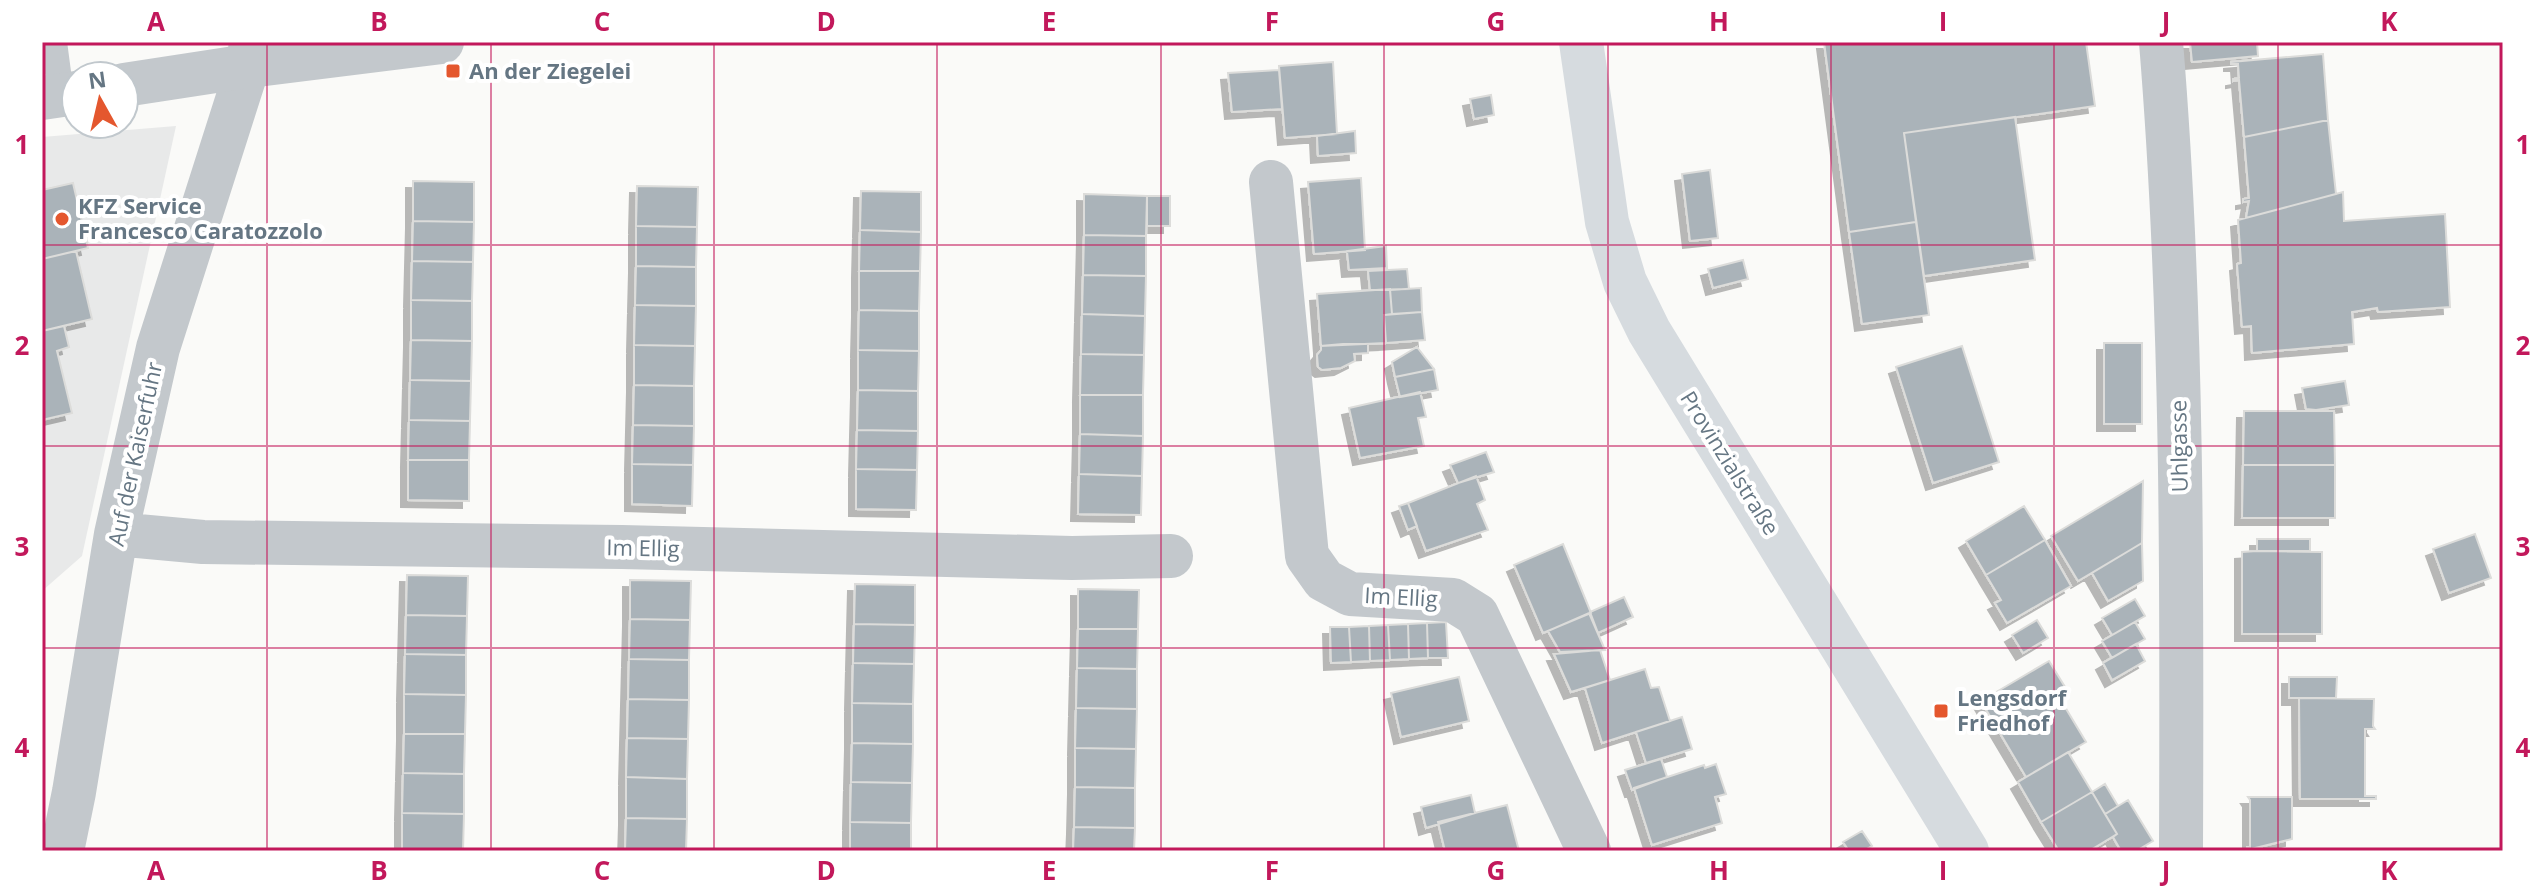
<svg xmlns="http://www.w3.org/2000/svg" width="2545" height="893" font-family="'Open Sans',sans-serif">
<defs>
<filter id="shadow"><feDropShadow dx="-7" dy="7" stdDeviation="0" flood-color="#0004"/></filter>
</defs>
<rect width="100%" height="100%" fill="#fafaf8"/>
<path fill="#e8e9e9" d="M176,126L82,556L42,591V137Z"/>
<path fill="#aab3b9" stroke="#dcdcda" stroke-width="2" filter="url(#shadow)" d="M1824,42H2086L2095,106L1904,133L1916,222L1849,232Z
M2190,42H2257L2258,56L2192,62Z
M2323,54L2328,120L2244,137L2239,80L2233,81V79L2239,78L2238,64H2231V62Z
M1333,62L1337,134L1285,138L1279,66Z
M1279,70L1282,109L1232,112L1228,73Z
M1491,95L1494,115L1474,119L1470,99Z
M2015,117L2035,260L1924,276L1904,133Z
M2328,120L2336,194L2246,218L2249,201L2243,202V199L2249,198L2244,137Z
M1355,131L1356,153L1318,156L1317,136Z
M1710,170L1718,238L1690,241L1682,174Z
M1361,178L1365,250L1314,254L1308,182Z
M413,181L474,182V222L413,221Z
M73,183L88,248L42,259V190Z
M637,186L698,187L697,227L636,226Z
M861,191L921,192V232L860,230Z
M2343,192L2344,221L2445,214L2450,307L2378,312L2377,308L2352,312L2354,344L2252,353L2251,326L2242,327L2237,264L2241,263L2238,220Z
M1084,194L1147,196L1146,236L1084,235Z
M1147,196H1170V226H1147Z
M413,221L474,222L473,262L412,261Z
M1916,222L1929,315L1862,324L1849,232Z
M636,226L697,227L696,267L636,266Z
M860,230L921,232L920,271H859Z
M1084,235L1146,236V276L1083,275Z
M1386,246L1387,268L1349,270L1347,251Z
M76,251L92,319L42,331V259Z
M1743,260L1748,279L1713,288L1708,269Z
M412,261L473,262L472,301L411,300Z
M636,266L696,267V306L635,305Z
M1407,269L1409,289L1370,290L1368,271Z
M859,271H920L919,311L859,310Z
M1083,275L1146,276L1145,316L1082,314Z
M1421,288L1422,312L1392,314L1390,290Z
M1390,289L1392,314L1384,315L1386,343L1321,346L1317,294Z
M411,300L472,301V341L411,340Z
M635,305L696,306L695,346L634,345Z
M859,310L919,311V351L858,350Z
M1422,312L1425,340L1386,343L1384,315Z
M1082,314L1145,316L1144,355L1081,354Z
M64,326L69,347L57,351L72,413L42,420V331Z
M411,340L472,341L471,381L410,380Z
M2104,343H2142V424H2104Z
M1343,344H1368V353L1354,354L1355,361L1341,368L1322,370L1318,367L1317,355L1321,350V346Z
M634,345L695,346L694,386L634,385Z
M1962,346L1999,462L1933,483L1896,367Z
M1417,347L1434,369L1395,377L1392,362Z
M858,350L919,351L918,391L858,390Z
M1081,354L1144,355L1143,395H1080Z
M1434,369L1438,390L1400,397L1395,377Z
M410,380L471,381L470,421L409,420Z
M2345,381L2349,405L2316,410L2306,409L2302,388Z
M634,385L694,386V426L633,425Z
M858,390L918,391V431L857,430Z
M1420,392L1426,417L1418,418L1424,446L1360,458L1349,408Z
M1080,395H1143V436L1080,434Z
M2244,411H2334L2335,465H2243Z
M409,420L470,421L469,460H408Z
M633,425L694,426L693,465L632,464Z
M857,430L918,431L917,470L856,469Z
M1080,434L1143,436L1142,476L1079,474Z
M1486,452L1494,472L1458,483L1450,465Z
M408,460H469V501L408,500Z
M632,464L693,465L692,506L632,504Z
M2243,465H2335V518H2242Z
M856,469L917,470L916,510L856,509Z
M1079,474L1142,476L1141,515L1078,514Z
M1476,476L1485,500L1477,504L1488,530L1426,551L1408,503Z
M2143,481L2142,543L2078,581L2051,536Z
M1408,503L1417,526L1408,530L1399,506Z
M2024,506L2045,540L1986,575L1966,541Z
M2475,534L2491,578L2449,593L2433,549Z
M2257,539H2310V551H2257Z
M2045,540L2071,586L2007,623L1995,603L2001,600L1986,575Z
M2142,543L2143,581L2108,601L2092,573Z
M1563,544L1591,613L1543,633L1514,565Z
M2257,551L2322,552V634H2242V552Z
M407,575L468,576L467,616L406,615Z
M630,580L691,581L690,620L630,619Z
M855,584L915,585V625L854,624Z
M1078,589L1139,590L1138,629H1078Z
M1624,597L1633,617L1598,633L1590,612Z
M2135,599L2145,616L2112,635L2102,618Z
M1589,613L1605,650L1560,652L1548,631Z
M406,615L467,616L466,655L405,654Z
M630,619L690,620L689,660L629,659Z
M2037,620L2048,638L2023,653L2012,635Z
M1446,622L1448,658H1428L1427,623Z
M2135,622L2145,639L2112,658L2102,641Z
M1427,623L1428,658L1409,659L1408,624Z
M854,624L915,625L914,664L853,663Z
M1408,624L1409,659L1390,660L1388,625Z
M1388,625L1390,660L1370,661L1369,626Z
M1369,626L1370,661L1351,662L1349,627Z
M1330,627H1349L1351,662L1331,663Z
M1078,629H1138L1137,669L1077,668Z
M2136,644L2145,661L2112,680L2103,663Z
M1600,650L1610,680L1571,692L1554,654Z
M405,654L466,655V695L404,694Z
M629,659L689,660V700L628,699Z
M2049,661L2065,687L2056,692L2086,742L2026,777L1981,701Z
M853,663L914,664L913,704L852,703Z
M1077,668L1137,669V709L1076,708Z
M1645,669L1651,688L1659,687L1670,721L1602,743L1585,688Z
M1459,677L1469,721L1401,737L1391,693Z
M2289,677H2337L2336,698H2289Z
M404,694L466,695L465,734H404Z
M2299,698L2374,699L2373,726L2375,729H2365V796H2376V799H2300Z
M628,699L689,700L688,739L627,738Z
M852,703L913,704V744L852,743Z
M1076,708L1137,709L1136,749L1075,748Z
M1682,717L1692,749L1646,763L1636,732Z
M404,734H465L464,774L403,773Z
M627,738L688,739L687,779L626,777Z
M852,743L913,744L912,783L851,782Z
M1075,748L1136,749L1135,788L1075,787Z
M2068,752L2092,792L2041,822L2018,782Z
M1661,759L1667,777L1632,790L1625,770Z
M1716,764L1726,794L1715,797L1722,823L1652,845L1634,788L1704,765L1705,768Z
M403,773L464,774V814L402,813Z
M626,777L687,779V819L626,818Z
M851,782L912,783L911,823L850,822Z
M2105,784L2118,806L2105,814L2092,792Z
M1075,787L1135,788V828L1074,827Z
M2092,792L2117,834L2089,851H2059L2041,822Z
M1471,795L1475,813L1426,828L1421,807Z
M2248,797H2292V839L2247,850V847H2250V800Z
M2128,800L2153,841L2136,851H2121L2113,837L2117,834L2105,814Z
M1507,805L1519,851H1445L1438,822Z
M402,813L464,814L463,851H402Z
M626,818L687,819L686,851H625Z
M850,822L911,823V851H850Z
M1074,827L1135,828L1134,851H1073Z
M1862,831L1872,846L1863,851H1849L1843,842Z"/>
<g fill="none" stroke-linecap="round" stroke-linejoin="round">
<path stroke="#c3c8cc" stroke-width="26" d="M54,42L61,95"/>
<path stroke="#c3c8cc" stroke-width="44" d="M2161,42C2183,311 2182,582 2181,851
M1271,182L1307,556L1324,580L1350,594L1453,600L1477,615L1589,851
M116,534L203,542L622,547L1072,558L1171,556
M62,851L74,792L116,534L158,348L248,66L251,42"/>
<path stroke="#c3c8cc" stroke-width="44" d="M124,85L248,66L442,42
M42,98L76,93"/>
<path stroke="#d6dbdf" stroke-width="44" d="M1581,42L1607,222L1625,282L1649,331L1967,851"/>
</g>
<path fill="none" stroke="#c2185b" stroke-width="2" stroke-opacity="0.55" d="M267,42V851M491,42V851M714,42V851M937,42V851M1161,42V851M1384,42V851M1608,42V851M1831,42V851M2054,42V851M2278,42V851M42,245H2503M42,446H2503M42,648H2503"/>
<g fill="#e4572e" stroke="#fff" stroke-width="3">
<rect x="445" y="63" width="16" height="16" rx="4"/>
<circle cx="62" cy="219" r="8"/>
<rect x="1933" y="703" width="16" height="16" rx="4"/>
</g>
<g text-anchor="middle" stroke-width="8" stroke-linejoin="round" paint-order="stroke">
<g font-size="22" font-weight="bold" fill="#657683" stroke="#fff" text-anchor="start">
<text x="469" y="79">An der Ziegelei</text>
<text x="78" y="214">KFZ Service<tspan x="78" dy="25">Francesco Caratozzolo</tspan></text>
<text x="1957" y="706">Lengsdorf<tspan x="1957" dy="25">Friedhof</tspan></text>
</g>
<g font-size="22" fill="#657683" stroke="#fff">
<text transform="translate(2179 446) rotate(-91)" y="8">Uhlgasse</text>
<text transform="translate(135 454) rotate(-78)" y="8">Auf der Kaiserfuhr</text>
<text transform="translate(1730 463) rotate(58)" y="8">Provinzialstraße</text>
<text transform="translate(643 548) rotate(1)" y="8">Im Ellig</text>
<text transform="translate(1401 597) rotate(3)" y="8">Im Ellig</text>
</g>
</g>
<rect width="2545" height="893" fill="none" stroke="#ffffff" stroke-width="88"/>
<g transform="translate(100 100) rotate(352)"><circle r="38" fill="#ffffff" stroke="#c1c8cd" stroke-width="2"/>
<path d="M0-6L14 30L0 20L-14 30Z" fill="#e4572e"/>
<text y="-12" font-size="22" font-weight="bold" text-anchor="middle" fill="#657683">N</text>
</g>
<rect x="44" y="44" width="2457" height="805" fill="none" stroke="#c2185b" stroke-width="3"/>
<g font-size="26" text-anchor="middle" font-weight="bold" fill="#c2185b">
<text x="156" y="31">A</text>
<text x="379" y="31">B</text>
<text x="602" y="31">C</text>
<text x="826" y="31">D</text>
<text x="1049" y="31">E</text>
<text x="1272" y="31">F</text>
<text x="1496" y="31">G</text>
<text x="1719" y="31">H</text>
<text x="1943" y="31">I</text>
<text x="2166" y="31">J</text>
<text x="2389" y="31">K</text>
<text x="22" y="154">1</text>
<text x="2523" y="154">1</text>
<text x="22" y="355">2</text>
<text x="2523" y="355">2</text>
<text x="22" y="556">3</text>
<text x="2523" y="556">3</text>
<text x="22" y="757">4</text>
<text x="2523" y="757">4</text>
<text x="156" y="880">A</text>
<text x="379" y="880">B</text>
<text x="602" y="880">C</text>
<text x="826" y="880">D</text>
<text x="1049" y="880">E</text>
<text x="1272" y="880">F</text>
<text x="1496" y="880">G</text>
<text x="1719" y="880">H</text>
<text x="1943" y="880">I</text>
<text x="2166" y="880">J</text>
<text x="2389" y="880">K</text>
</g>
</svg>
